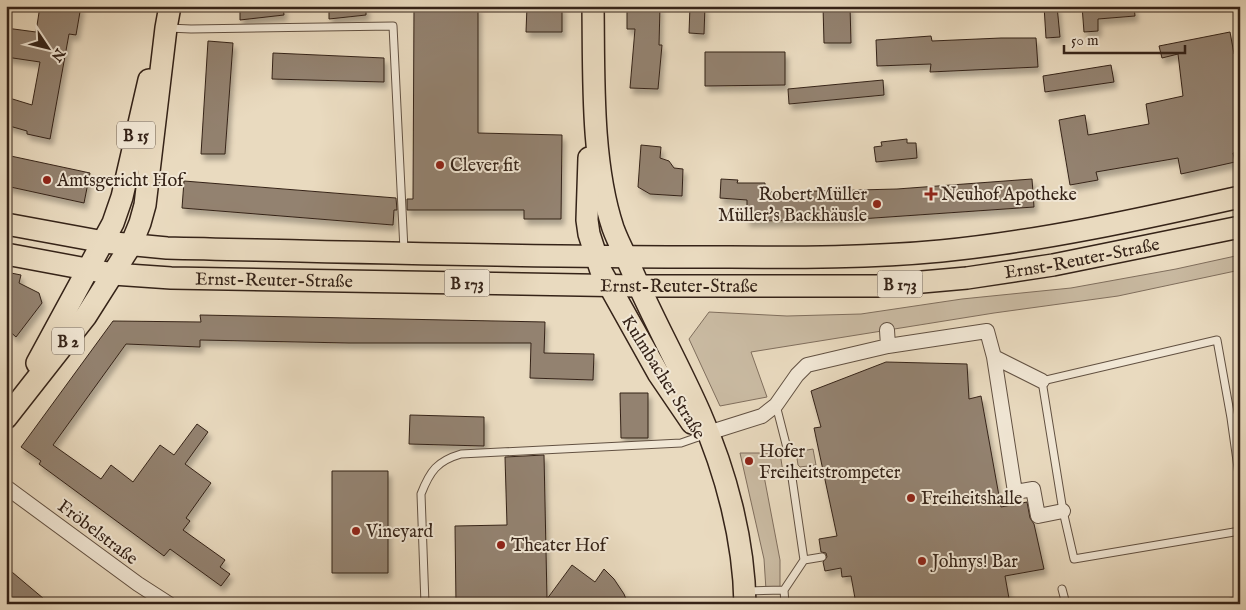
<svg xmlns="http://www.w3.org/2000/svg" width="1246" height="610" font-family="'IM FELL English',serif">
<defs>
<filter id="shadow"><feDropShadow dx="3" dy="5.5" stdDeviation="2.5" flood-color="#0004"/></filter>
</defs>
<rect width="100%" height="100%" fill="#e9dabf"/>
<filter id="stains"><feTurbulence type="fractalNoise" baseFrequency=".004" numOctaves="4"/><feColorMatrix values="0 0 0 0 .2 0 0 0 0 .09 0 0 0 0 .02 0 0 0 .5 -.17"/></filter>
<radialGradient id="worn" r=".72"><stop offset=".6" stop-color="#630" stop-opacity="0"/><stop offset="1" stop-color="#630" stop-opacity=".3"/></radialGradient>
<path fill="#cabba3" stroke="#806f5e" d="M1240,255V270L1118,296L994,313L751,352L767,397L720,406L689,339L709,312L787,316L861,314L962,299L1071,288L1176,269Z
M1240,372V435L1231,418Z
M813,449L816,465L800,467L798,465L796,452Z
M740,453H780L783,472L764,476L780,560V590H766L764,559Z
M1240,596V604H1203Z"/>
<path fill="#93826f" stroke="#352318" filter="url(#shadow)" d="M40,6H81L76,35L69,34L50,139L27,134V131L6,125V97L32,105L40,62L6,57V28L36,32Z
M240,6H283L284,15L240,20Z
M329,6H366V15L329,19Z
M414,6H478V133L562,135L561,219H524V210H407V199H413Z
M527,6H562V32H526Z
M627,6H660L659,45H662L658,89L630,88L635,29H627Z
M690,6H705L704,34L689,33Z
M823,6H850L851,43H824Z
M1044,6H1057L1060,37L1046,38Z
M1082,6H1134L1135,16L1098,19V31L1084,32Z
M1230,32L1234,54L1239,53L1240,61V152L1233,153L1235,162L1181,174L1178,158L1096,172L1098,180L1070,185L1059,120L1085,115L1088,135L1149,124L1146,104L1183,96L1178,54L1162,58L1159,46Z
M931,36L932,41L1001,38H1036L1038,67L930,72L931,64L877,66L876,40Z
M208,41L233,43L225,154H201Z
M705,52H785V85L705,86Z
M273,53L384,58V82L272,79Z
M1111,65L1114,82L1045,92L1043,76Z
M883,80L884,95L789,104L788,89Z
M907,139V143H916L917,158L876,162L874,147L882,146L881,142Z
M641,145L661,147L660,158L669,161L674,168L683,169L682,196L650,194L638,187Z
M6,155L90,173L84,203L6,186Z
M721,179L738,180L737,183H765V192H779L897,189L1032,179L1034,207L845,220L747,221V200L720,198Z
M184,181L396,198L397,210H394L393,225L182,208Z
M6,272L21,275L19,283L39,293L42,303L16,337L6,328Z
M200,315L545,322L544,353L594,354L593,380L530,378L531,343H349L200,340V347L126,344L53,445L101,479L111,465L133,482L160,445L174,455L197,424L208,432L185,464L211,483L186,518L190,521L183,530L225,560L220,567L230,574L221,586L170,549L164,556L39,464L41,461L21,447L113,321L201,322Z
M886,362L967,364L969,399L981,396L1001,507L1027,502L1030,518L1034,524L1044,569L1005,576L1010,604H856L851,576L842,577L841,568L825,571L823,562L827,557L826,553L821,552L819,539L837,536L814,428L821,427L811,391Z
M620,393H648V438H621Z
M410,415L484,417V446L409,444Z
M544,455L547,599L572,565L595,582L604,569L614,579L624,594L628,604H456L455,526L507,525L505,457Z
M332,471H388V573H332Z
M6,567L50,604H6Z"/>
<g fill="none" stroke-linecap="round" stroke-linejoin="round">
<defs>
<path id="lane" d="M168,28L191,29L393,26L404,250
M776,405L788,452
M1231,418L1240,416
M1240,482L1231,418L1217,340L1042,381L1063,511L1074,559L1240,531
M804,560L822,557
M1062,589L1066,604
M747,591L784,590
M425,604L421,494C430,471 437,461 461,454L681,443L707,434
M785,604L784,590L804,560L791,471"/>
<path id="street" d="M887,330L888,346
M994,357L1042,381
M708,433L762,416L776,405L797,375L807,365L888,346L987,331L994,357L1015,492L1033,489L1038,516L1063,511
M6,487L138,584L169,604"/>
<g id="primary">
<path d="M593,6C594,75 591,162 613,228C617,239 622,249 627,259C649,312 677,361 700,413C726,472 744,540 745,604"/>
<path d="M589,158L587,220L589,234L601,271L658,373L692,423"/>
<path d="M6,224L104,242L167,248C341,252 514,257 687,257C772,257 857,259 941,251C1042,241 1141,219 1240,197"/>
<path id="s1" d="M6,254L113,274L171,278L638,286H877L967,278L1053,265L1240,227"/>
<path d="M37,363L113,223L122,197L149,80"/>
<path d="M6,418L86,316L131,245L140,223L145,205L166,28L170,6"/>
</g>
</defs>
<use href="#lane" stroke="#625142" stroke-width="9"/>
<use href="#street" stroke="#625142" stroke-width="16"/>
<use href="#primary" stroke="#352318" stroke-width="24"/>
<use href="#lane" stroke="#f1e7d5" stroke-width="7"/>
<use href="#street" stroke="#f1e7d5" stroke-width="14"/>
<use href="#primary" stroke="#e9dabf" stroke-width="21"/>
</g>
<g fill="#8f2418" stroke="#f1e7d5" stroke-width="2">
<circle cx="440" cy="165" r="5"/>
<circle cx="47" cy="180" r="5"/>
<path d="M928.5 186.5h5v5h5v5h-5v5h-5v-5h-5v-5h5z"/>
<circle cx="877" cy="204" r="5"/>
<circle cx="749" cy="461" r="5"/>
<circle cx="911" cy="498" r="5"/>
<circle cx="356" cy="531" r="5"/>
<circle cx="501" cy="545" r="5"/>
<circle cx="922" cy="561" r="5"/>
</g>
<g text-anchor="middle" stroke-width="4" stroke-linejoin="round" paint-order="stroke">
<g fill="#f1e7d5" stroke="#6d5e51" stroke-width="1">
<rect x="117" y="121.5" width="38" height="27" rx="4"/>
<rect x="444.5" y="269.5" width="45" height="27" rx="4"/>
<rect x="877.5" y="270.5" width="45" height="27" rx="4"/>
<rect x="52" y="327.5" width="32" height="27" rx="4"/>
</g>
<g font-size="16" font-weight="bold" fill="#352318">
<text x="136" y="141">B 15</text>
<text x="467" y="289">B 173</text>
<text x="900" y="290">B 173</text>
<text x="68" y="347">B 2</text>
</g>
<g font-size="18" fill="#352318" stroke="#f1e7d5" text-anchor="start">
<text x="450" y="171">Clever fit</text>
<text x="57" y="186">Amtsgericht Hof</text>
<text x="867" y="200" text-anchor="end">Robert Müller<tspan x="867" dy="21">Müller's Backhäusle</tspan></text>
<text x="941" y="200">Neuhof Apotheke</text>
<text x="759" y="457">Hofer<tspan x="759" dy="21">Freiheitstrompeter</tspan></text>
<text x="921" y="504">Freiheitshalle</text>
<text x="366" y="537">Vineyard</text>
<text x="511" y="551">Theater Hof</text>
<text x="932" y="567">Johnys! Bar</text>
</g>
<g font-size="18" fill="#352318" stroke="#f1e7d5">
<text dy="6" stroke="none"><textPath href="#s1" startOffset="1080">Ernst-Reuter-Straße</textPath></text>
<text dy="6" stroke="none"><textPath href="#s1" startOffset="270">Ernst-Reuter-Straße</textPath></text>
<text dy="6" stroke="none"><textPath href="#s1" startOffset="675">Ernst-Reuter-Straße</textPath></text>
<text transform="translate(664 377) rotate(58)" y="6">Kulmbacher Straße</text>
<text transform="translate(98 532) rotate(37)" y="6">Fröbelstraße</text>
</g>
</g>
<rect width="1246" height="610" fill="none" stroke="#e9dabf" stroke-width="25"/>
<rect x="8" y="8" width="1231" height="595" fill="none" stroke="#352318" stroke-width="2.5"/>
<rect x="12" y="12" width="1221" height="585" fill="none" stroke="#352318"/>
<g transform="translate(48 48) rotate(125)" stroke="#f1e7d5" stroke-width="4" paint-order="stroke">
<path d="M0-4L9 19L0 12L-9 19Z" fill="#352318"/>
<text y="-8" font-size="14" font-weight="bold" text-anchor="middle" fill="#352318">N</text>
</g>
<path d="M1064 45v8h121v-8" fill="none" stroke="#352318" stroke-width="2.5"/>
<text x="1071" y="45" font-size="15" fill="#352318" stroke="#f1e7d5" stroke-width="4" paint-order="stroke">50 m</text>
<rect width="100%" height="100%" filter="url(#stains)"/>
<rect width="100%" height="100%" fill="url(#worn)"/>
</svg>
